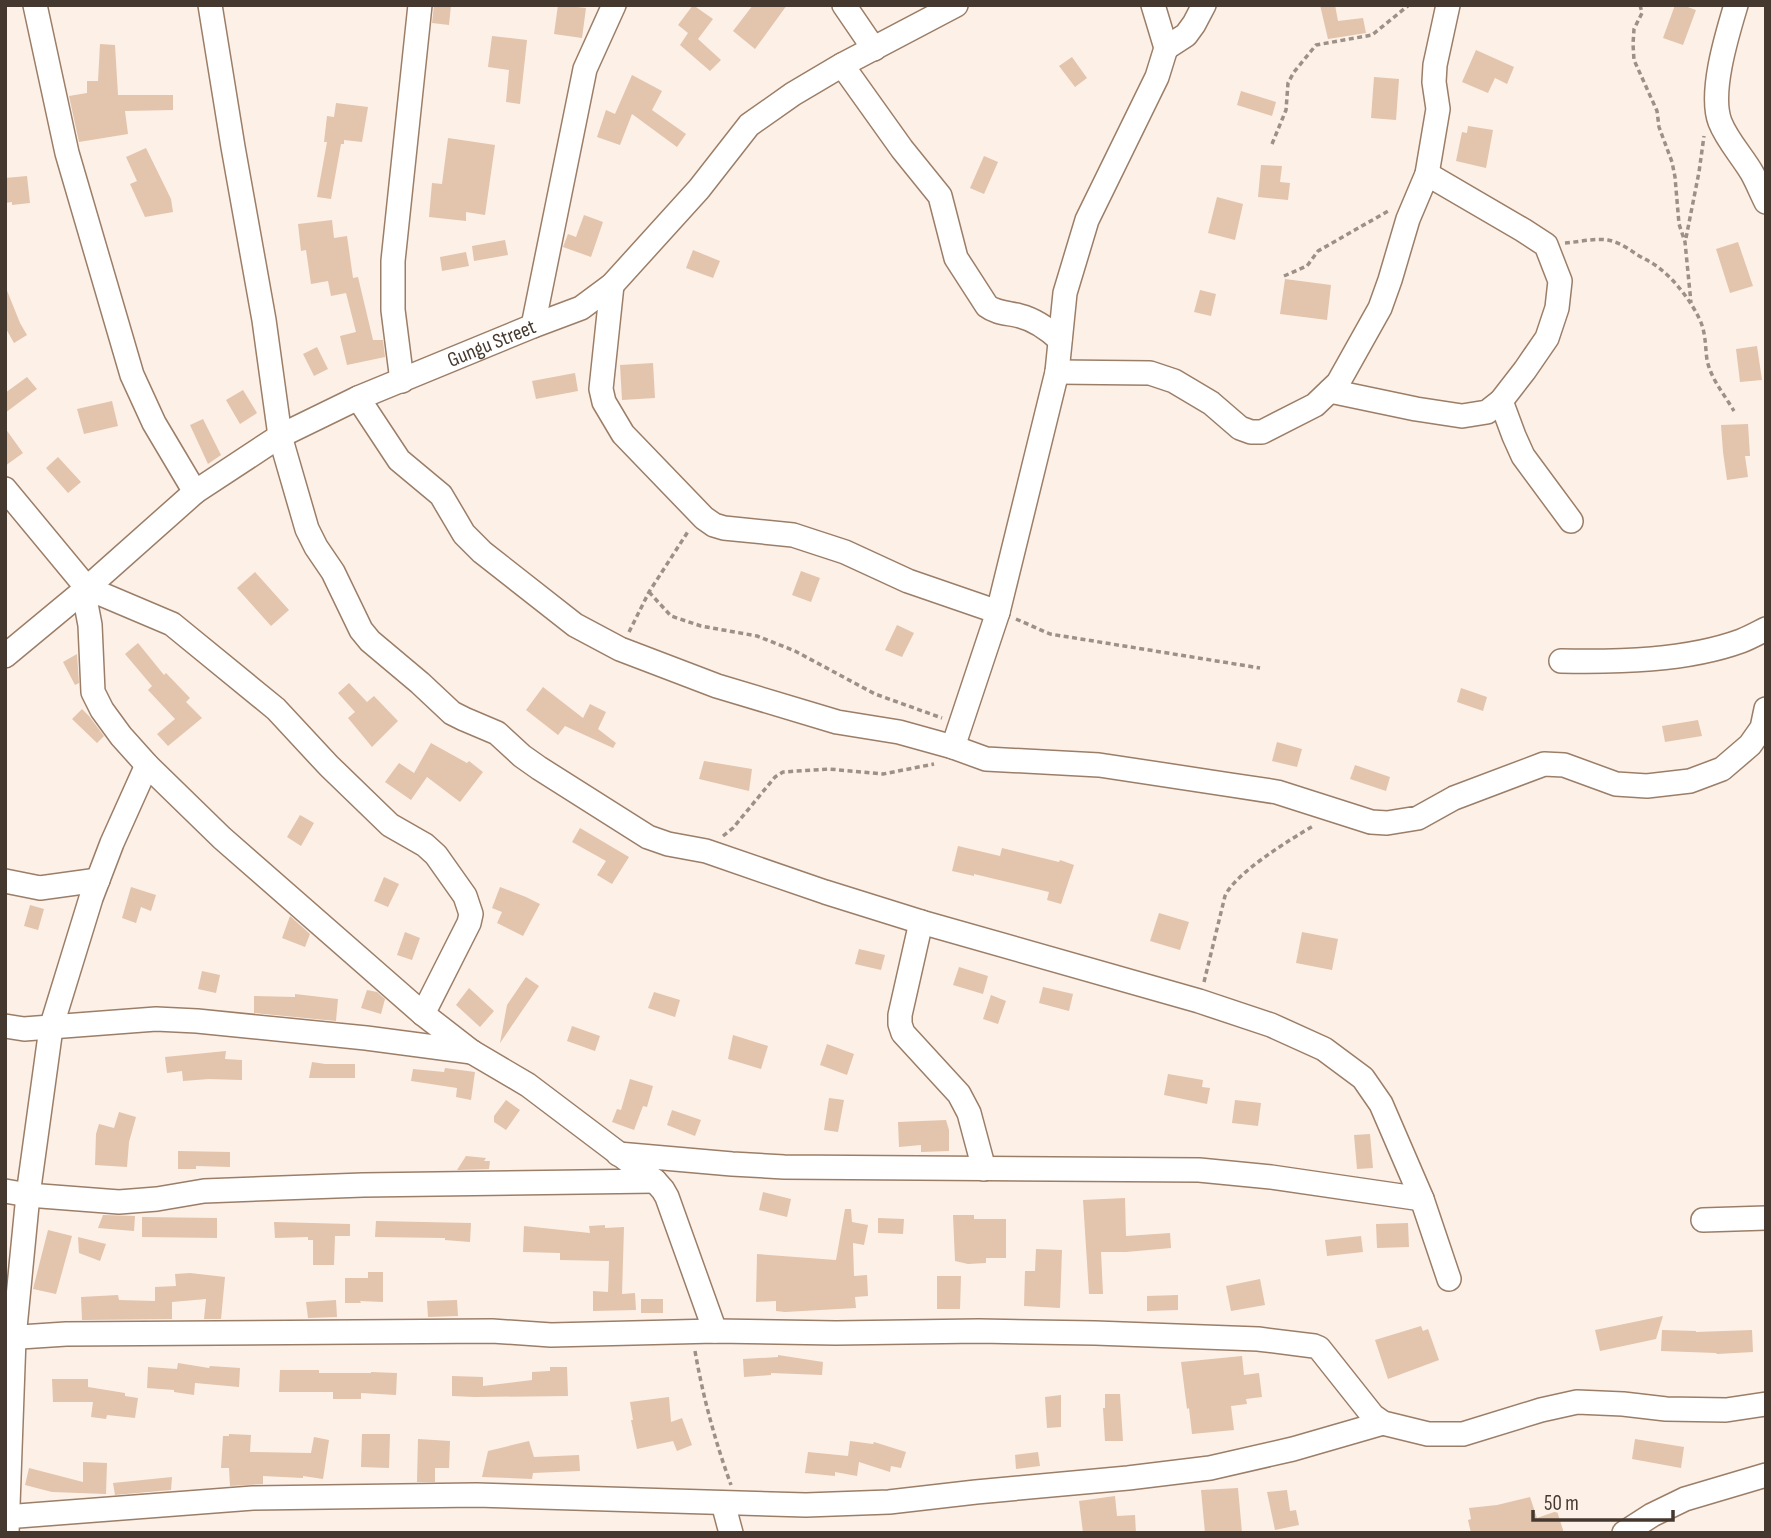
<svg xmlns="http://www.w3.org/2000/svg" width="1771" height="1538" font-family="'Sofia Sans Condensed',sans-serif">
<rect width="100%" height="100%" fill="#fdf0e7"/>
<path fill="#e3c4ad" d="M434,5H451L449,25L432,23Z
M558,5L586,8L582,38L554,34Z
M693,5L713,19L698,39L721,60L710,71L680,45L688,33L678,25Z
M753,5H787L755,49L733,31Z
M1320,5H1335L1338,21L1363,18L1366,33L1328,39Z
M1675,5H1682L1696,10L1683,45L1663,38Z
M492,36L527,40L520,104L506,102L509,70L488,67Z
M100,44L115,45L118,95H173V110L125,111L128,134L79,142L69,96L87,93V81H98Z
M1476,50L1514,67L1507,84L1495,78L1488,93L1462,82Z
M1072,57L1087,78L1075,87L1059,66Z
M632,75L662,91L652,110L686,134L677,147L632,114L620,145L597,137L606,110L615,114Z
M1374,77L1399,79L1396,120L1371,118Z
M1241,91L1276,102L1272,116L1237,105Z
M336,103L368,107L362,142L344,140V144H341L331,199L317,197L327,142H324L327,116L334,117Z
M1468,126L1493,130L1486,168L1456,161L1462,132L1467,133Z
M448,138L495,145L485,215L466,212V221L429,217L432,183L442,184Z
M146,148L171,199L173,212L145,217L130,184L137,181L126,157Z
M984,156L998,162L984,194L970,188Z
M1261,165L1282,166L1280,182L1290,183L1288,200L1258,197Z
M27,176L30,203L12,205V202L5,203V178Z
M1217,197L1243,204L1235,240L1208,233Z
M584,215L603,222L591,257L563,247L568,234L576,237Z
M332,220L334,238L347,236L353,278L358,277L373,340H383L385,357L347,365L340,336L356,332L346,293L331,296L328,281L311,284L306,250L301,251L298,224Z
M505,240L508,255L474,261L472,246Z
M1738,242L1753,286L1730,293L1716,249Z
M693,250L720,261L713,278L686,268Z
M466,252L469,266L442,271L440,257Z
M1285,279L1331,285L1327,320L1280,314Z
M6,288L20,323L27,335L14,343L5,327Z
M1200,290L1216,294L1211,316L1194,312Z
M1757,346L1762,380L1740,382L1736,349Z
M317,347L328,369L314,376L303,354Z
M653,363L655,398L622,400L620,365Z
M575,373L578,391L536,399L532,381Z
M27,377L37,389L5,413V393Z
M243,390L257,413L240,424L226,400Z
M112,401L118,426L84,434L77,409Z
M203,419L221,455L208,464L190,425Z
M1748,424L1750,456H1745L1748,477L1727,480L1723,452L1721,425Z
M5,428L23,453L5,466Z
M58,457L81,482L68,493L46,468Z
M801,571L820,578L811,602L792,595Z
M255,572L289,610L271,626L237,588Z
M897,625L914,633L902,657L885,650Z
M138,643L164,675L166,673L190,698L186,702L202,718L168,746L157,734L175,719L148,690L152,686L125,654Z
M77,654L79,683L75,685L63,662Z
M349,683L367,702L374,696L398,721L372,747L348,718L355,712L338,693Z
M543,687L583,718L590,704L606,712L598,729L616,743L613,748L565,726L558,735L526,710Z
M1461,688L1487,697L1483,711L1457,702Z
M82,709L89,716L104,736L97,743L72,719Z
M1698,720L1702,736L1665,742L1662,726Z
M1277,742L1302,749L1297,767L1272,761Z
M431,743L467,763L469,761L483,772L460,802L427,777L411,800L385,782L399,763L414,773Z
M704,761L752,769L749,791L699,779Z
M1355,765L1390,777L1386,791L1350,779Z
M300,815L314,823L301,846L287,837Z
M580,828L629,857L612,884L597,875L606,861L572,842Z
M958,846L1000,856L1002,848L1059,862L1060,860L1074,865L1061,904L1047,900L1049,892L974,874V876L952,871Z
M384,877L399,884L388,907L374,901Z
M131,887L156,895L151,911L141,907L136,923L122,918Z
M500,887L526,897L540,904L523,936L497,923L502,912L492,908Z
M30,905L44,909L38,930L24,926Z
M1159,913L1189,922L1180,950L1150,941Z
M290,916L310,934L305,947L282,938Z
M405,932L420,938L412,960L397,955Z
M1302,932L1338,939L1332,970L1296,963Z
M859,949L885,955L881,970L855,964Z
M959,967L988,976L983,994L953,985Z
M202,971L220,975L216,993L198,989Z
M526,977L539,986L500,1043L507,1005Z
M1043,987L1073,994L1069,1011L1039,1003Z
M469,988L494,1011L480,1027L456,1005Z
M367,990L377,992L385,999L381,1014L361,1008Z
M654,992L680,1000L675,1017L648,1008Z
M295,994L338,999L336,1021L254,1013V996L295,997Z
M991,995L1006,1001L998,1024L983,1019Z
M572,1026L600,1036L595,1051L567,1041Z
M733,1035L768,1046L761,1069L728,1059Z
M827,1044L854,1054L847,1075L820,1065Z
M226,1051L225,1059L242,1060V1080L209,1079L183,1081L182,1071L167,1073L165,1057Z
M312,1062L325,1064H355V1078H309Z
M445,1068L475,1072L471,1100L456,1097L457,1088L411,1081L413,1069L444,1072Z
M1168,1074L1203,1080L1202,1087L1210,1088L1207,1104L1164,1095Z
M630,1079L653,1086L647,1107L643,1106L634,1130L612,1122L617,1109L621,1110Z
M829,1098L844,1100L838,1132L824,1130Z
M506,1100L520,1110L506,1130L494,1122V1116Z
M1235,1100L1261,1103L1258,1126L1232,1123Z
M672,1110L701,1120L695,1136L667,1125Z
M119,1112L136,1117L129,1142L127,1167L95,1165L96,1134L99,1124L114,1128Z
M946,1120L949,1130V1151L921,1152V1145L899,1147L898,1122Z
M1370,1134L1373,1168L1357,1169L1354,1135Z
M178,1151L230,1152V1167L196,1166V1169H178Z
M466,1156L486,1158L484,1161H490L489,1169L457,1170Z
M763,1192L791,1199L787,1217L759,1210Z
M1125,1198L1126,1236L1170,1233L1171,1248L1126,1252H1101L1103,1294H1089L1083,1200Z
M845,1209H851L852,1222L868,1225L864,1245L853,1243L854,1276L867,1275L868,1296L855,1297L856,1308L785,1312L776,1311V1301L756,1302L757,1254L836,1260Z
M103,1215L135,1216L134,1231L98,1228Z
M953,1215H974V1219H1006V1258H986V1263L968,1264L955,1261Z
M142,1217L217,1218V1238L142,1237Z
M878,1218L904,1219L903,1234L878,1233Z
M376,1221L471,1223L470,1242L445,1240V1238L375,1237Z
M274,1222L350,1224V1236H335L334,1265H313V1240H308V1237L275,1238Z
M1408,1223L1409,1247L1377,1248L1376,1224Z
M605,1225V1228L624,1227L622,1294L635,1293L636,1310L593,1311V1291L608,1292L609,1261L560,1260V1253L523,1252L524,1226L590,1233L589,1226Z
M48,1230L72,1236L56,1294L33,1289Z
M1361,1236L1363,1252L1327,1256L1325,1240Z
M78,1237L106,1244L100,1261L79,1253Z
M1036,1249L1062,1250L1060,1308L1024,1306L1025,1271H1035Z
M368,1272H383V1302L360,1301L361,1303H345V1278H368Z
M190,1273L225,1277L221,1319H204L206,1299L172,1302V1319L82,1320L81,1297L118,1295L119,1300L155,1301V1287L176,1286L175,1274Z
M937,1276H961L960,1309H937Z
M1260,1279L1265,1305L1231,1311L1226,1286Z
M1178,1295V1310L1147,1311V1296Z
M641,1299H663V1313H641Z
M336,1300L337,1317L308,1318L306,1302Z
M457,1300L458,1316L428,1317L427,1301Z
M1663,1316L1656,1339L1600,1351L1595,1330Z
M1421,1326L1423,1331L1428,1329L1439,1360L1388,1379L1375,1340Z
M1662,1330L1696,1331V1332L1752,1330L1753,1352L1717,1354L1716,1353L1661,1351Z
M778,1355L823,1362L822,1375L771,1373V1375L744,1377L743,1359L778,1357Z
M1242,1356L1244,1375L1259,1373L1262,1397L1246,1399L1247,1404L1231,1406L1234,1430L1192,1434L1189,1408L1187,1409L1181,1362Z
M178,1363L209,1368L210,1366L240,1368L239,1387L195,1383L194,1395L174,1392V1390L147,1388L148,1367L177,1369Z
M550,1367H567L568,1396L475,1397L452,1396V1376L483,1377V1386L532,1380V1372L550,1371Z
M280,1370H319V1373H371V1372L397,1373L396,1395L361,1393V1399H333V1392H279Z
M52,1379H88V1387L125,1393V1396L138,1398L135,1418L107,1415L106,1419L91,1417L93,1402H53Z
M1105,1394H1120L1123,1441H1105L1103,1408H1105Z
M1061,1395V1427L1047,1428L1045,1397Z
M669,1397L671,1422L682,1418L692,1445L677,1451L673,1441L637,1449L631,1420H633L630,1402Z
M229,1434L251,1435L250,1452L311,1453L314,1437L329,1440L323,1479L303,1476V1478L263,1476V1484L230,1486L229,1468H221L223,1436H229Z
M362,1434H390L389,1468L361,1467Z
M418,1439L450,1441L449,1468H435V1482H417Z
M1635,1439L1684,1447L1681,1468L1632,1459Z
M529,1441L534,1457L579,1455L580,1471L533,1473L532,1479L482,1477L488,1451Z
M850,1441L873,1444L874,1442L906,1452L901,1468L891,1466L890,1472L859,1462L857,1476L835,1472V1476L805,1473L808,1452L848,1456Z
M1038,1452L1040,1466L1016,1469L1015,1455Z
M83,1462L107,1463L106,1494L52,1492L25,1485L29,1468L83,1482Z
M172,1477L171,1490L115,1495L113,1483Z
M1238,1488L1242,1533H1205L1201,1490Z
M1287,1490L1290,1511L1296,1510L1299,1525L1275,1530L1267,1492Z
M1115,1496L1117,1516L1135,1515L1136,1533H1083L1079,1501Z
M1530,1497L1537,1518L1557,1511L1564,1533H1471L1468,1520L1471,1519L1469,1508L1497,1505Z"/>
<g fill="none" stroke-linecap="round" stroke-linejoin="round">
<defs>
<g id="minor">
<path d="M35,5L67,153L132,375L154,423L195,492"/>
<path d="M210,5L233,147L264,320L280,436L307,529L316,547L333,572L361,630L370,641L420,683L452,713L464,719L497,733L522,756L539,768L648,837L668,844L706,851L825,892L921,922L1199,1001L1271,1025L1324,1049L1363,1078L1381,1104L1422,1199L1449,1279"/>
<path d="M844,5L874,49"/>
<path d="M1736,5C1727,35 1709,93 1720,122C1727,140 1742,156 1752,173C1757,182 1761,192 1766,202"/>
<path d="M1166,48L1186,35L1194,24L1204,5"/>
<path d="M842,65L902,149L940,196L956,258L987,306C996,313 1009,313 1020,316C1036,320 1048,329 1060,340"/>
<path d="M612,285L601,389L604,402L623,434L704,518L714,525L724,528L793,535L845,552L908,581L998,612"/>
<path d="M533,326L585,69L614,5"/>
<path d="M1057,372L1150,373L1174,381L1211,403L1240,428L1251,432H1262L1315,405L1338,383L1380,308L1390,280L1408,219L1427,174L1438,109L1434,82L1435,65L1448,5"/>
<path d="M402,381L393,310V261L420,5"/>
<path d="M1330,391L1416,409L1462,416L1487,412L1501,401L1525,370L1547,338L1557,308L1560,281L1546,245L1523,230L1427,174"/>
<path d="M358,398L399,460L441,495L464,534L482,552L575,625L620,649L717,686L837,722L899,732L953,747L986,759L1099,765L1231,785L1277,792L1371,822L1387,823L1418,818L1454,798L1544,764L1564,765L1616,784L1647,786L1690,781L1722,769L1750,745L1762,728L1766,709"/>
<path d="M1501,401L1514,436L1523,456L1571,521"/>
<path d="M5,489L87,588L172,624L276,709L329,766L390,825L425,845L436,855L465,896L471,914L469,923L423,1014"/>
<path d="M87,588L86,604L90,625L93,692L102,710L121,736L147,765L222,838L423,1014L472,1052L528,1085L655,1181L663,1190L667,1197L715,1331"/>
<path id="s1" d="M5,656L87,588L195,492L280,436L358,398L533,326L581,308L612,285L699,189L749,125L793,94L842,65L956,5"/>
<path d="M1561,661C1618,662 1686,661 1741,641C1749,638 1758,633 1766,629"/>
<path d="M953,747L998,612L1057,372L1065,293L1087,220L1157,77L1166,48L1153,5"/>
<path d="M5,881L40,888L98,880"/>
<path d="M921,922L900,1015V1024L903,1033L959,1094L969,1113L984,1169"/>
<path d="M5,1026L24,1029L156,1019L197,1021L366,1038L472,1052"/>
<path d="M618,1154L732,1164L784,1167L1199,1170L1271,1177L1422,1199"/>
<path d="M5,1191L28,1195L119,1202L157,1199L204,1191L363,1185L655,1181"/>
<path d="M1703,1220L1766,1218"/>
<path d="M5,1338L66,1334L492,1331L551,1335L715,1331L836,1333L979,1331L1095,1333L1258,1339L1314,1346L1319,1348L1373,1416L1383,1423L1428,1434H1463L1541,1410L1577,1402L1623,1404L1666,1409L1726,1410L1766,1404"/>
<path d="M723,1503L731,1533"/>
<path d="M5,1517L253,1498L476,1495L806,1505L889,1502L976,1492L1128,1478L1210,1468L1293,1449L1383,1423"/>
<path d="M7,1533L14,1338L28,1195L51,1028L91,898L112,843L147,765"/>
<path d="M1624,1533L1652,1515L1685,1499L1766,1475"/>
</g>
</defs>
<use href="#minor" stroke="#9b7e68" stroke-width="26"/>
<path stroke="#9d9087" stroke-width="3.5" stroke-dasharray="5 3.5" stroke-linecap="butt" d="M1640,5L1642,13L1634,29L1633,44L1634,60L1657,111L1659,127L1672,162L1675,177L1679,224L1685,242L1691,303
M1272,144L1286,110L1288,83L1294,72L1316,45L1372,35L1409,5
M1686,238L1699,172L1704,136
M1565,243C1579,242 1594,238 1608,240C1618,242 1628,248 1636,254C1644,259 1652,262 1659,268C1675,280 1690,300 1699,318C1706,332 1705,345 1707,360C1711,379 1724,394 1734,411
M1284,276L1307,266L1318,251L1390,210
M649,592L671,616L701,626L757,636L795,651L875,694L942,718
M1016,619L1050,634L1260,668
M629,632L649,592L689,530
M723,836L733,828L775,777L783,772L829,769L883,774L934,764
M1204,982L1225,896C1235,873 1291,839 1313,826
M695,1351C703,1397 715,1441 731,1485"/>
<use href="#minor" stroke="#fff" stroke-width="23"/>
</g>
<g text-anchor="middle" stroke-width="6" stroke-linejoin="round" paint-order="stroke">
<g font-size="21" fill="#45392f" stroke="#fdf0e7">
<text dy="7" stroke="none"><textPath href="#s1" startOffset="584">Gungu Street</textPath></text>
</g>
</g>
<rect width="1771" height="1538" fill="none" stroke="#45392f" stroke-width="14"/>
<path d="M1533 1510v10h140v-10" fill="none" stroke="#45392f" stroke-width="3.5"/>
<text x="1544" y="1510" font-size="21" fill="#45392f" stroke="#fdf0e7" stroke-width="5" paint-order="stroke">50 m</text>
</svg>
